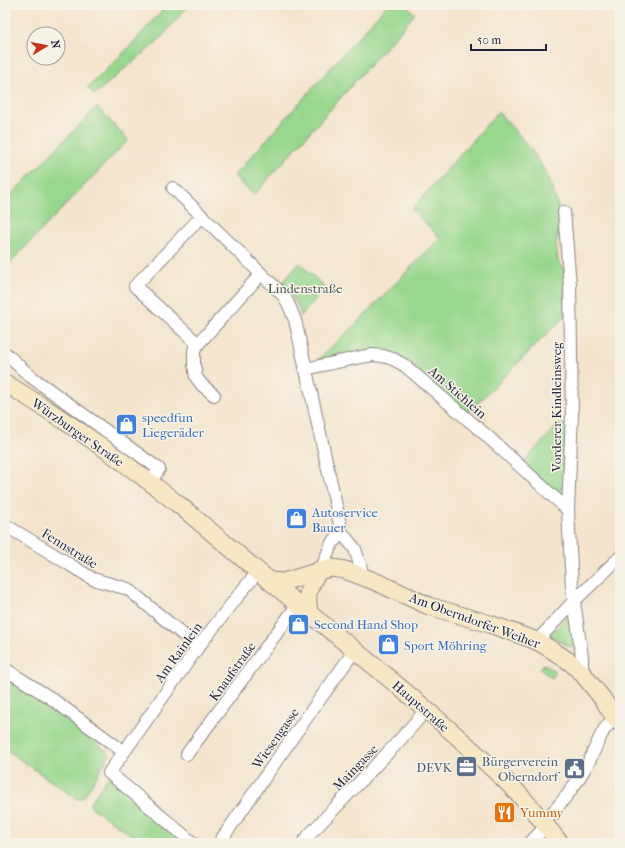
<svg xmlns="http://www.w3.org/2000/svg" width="625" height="848" font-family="'IM FELL French Canon',serif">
<rect width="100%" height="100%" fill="#f7f3e8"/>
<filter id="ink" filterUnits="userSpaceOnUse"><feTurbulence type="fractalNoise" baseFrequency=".025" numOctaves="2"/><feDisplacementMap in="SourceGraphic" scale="8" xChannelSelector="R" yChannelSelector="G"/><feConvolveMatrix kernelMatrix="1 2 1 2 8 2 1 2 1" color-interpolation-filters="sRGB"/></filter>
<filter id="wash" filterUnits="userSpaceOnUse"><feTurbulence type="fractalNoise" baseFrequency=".012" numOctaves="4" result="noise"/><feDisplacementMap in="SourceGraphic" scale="16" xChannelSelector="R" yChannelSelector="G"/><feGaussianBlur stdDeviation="0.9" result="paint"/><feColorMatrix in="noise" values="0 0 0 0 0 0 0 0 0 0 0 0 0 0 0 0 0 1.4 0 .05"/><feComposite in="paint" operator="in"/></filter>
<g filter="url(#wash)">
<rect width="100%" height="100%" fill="#f4e4cd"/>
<path fill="#98d78d" stroke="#5d7c64" d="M167,5H189L159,40L94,95L88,87C117,62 142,33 167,5Z
M387,5H406L415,14L254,195L234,176Z
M97,107L128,140L7,266L5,263V201Z
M498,112L525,142L535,155L546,173L553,191L560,212L559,232L556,243L558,262L564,268L565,316L467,414L407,361L317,360L351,329L440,238L412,209Z
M300,263L325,288L301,316C298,303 290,293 281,284Z
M568,424L566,482L563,489L559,494L521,465L558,425Z
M566,618H568L569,620L575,646L573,647L568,646L551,636L550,635Z
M544,664L556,672L552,678L540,669Z
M5,677L49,705L110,754L84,797L77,799L5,749Z
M109,776L189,843H143L91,807L90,803Z"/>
</g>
<g filter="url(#ink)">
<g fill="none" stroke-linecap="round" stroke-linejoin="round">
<defs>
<path id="street" d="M173,188L202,216L283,295L288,303L295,320L342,533L355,549L361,568L359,575
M564,212L570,285L572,414L568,510L572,587L582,657V673
M202,216L135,286L198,344L261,274
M198,344L194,350V365L196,377L202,385L214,395
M5,353L30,376L159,469L150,483
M305,369L361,357L373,355L383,356L393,359L404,365L486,435L568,510
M5,525L51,553L93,579L128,589L198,647
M322,570L325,560L332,543L342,533
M537,641L573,602L620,557
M5,669L52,699L124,752L109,773L125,786L193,843
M124,752L198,647L246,586L258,572
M187,754L293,611L299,605
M543,822C561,805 576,785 588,763C594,752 598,740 604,730C607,725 611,722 615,718
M219,843L297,731L355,650
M303,843L310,834L398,742L427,709
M530,843L546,826"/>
<path id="secondary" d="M5,383C69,422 131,466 189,513C222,541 255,569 289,597C347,644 404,689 460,739C478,755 496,771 513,788C530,805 545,824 560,843
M270,581L283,582L322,570L332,568L345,570L374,581L429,606L490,624L537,641L552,650L570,662L582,673L602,698L615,718L620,723
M309,613C306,592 308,588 319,570"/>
</defs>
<use href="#street" stroke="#8b8384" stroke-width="14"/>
<use href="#secondary" stroke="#8b8384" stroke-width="19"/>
<use href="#street" stroke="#fff" stroke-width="12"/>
<use href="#secondary" stroke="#f7e8c3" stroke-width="17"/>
</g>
</g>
<defs>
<symbol id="shop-square" viewBox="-11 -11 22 22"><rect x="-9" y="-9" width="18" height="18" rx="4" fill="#3f7fe0" stroke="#f7f3e8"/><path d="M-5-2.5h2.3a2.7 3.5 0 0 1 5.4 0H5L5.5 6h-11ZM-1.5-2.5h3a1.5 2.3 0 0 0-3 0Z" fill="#fff"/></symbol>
<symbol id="office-square" viewBox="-11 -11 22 22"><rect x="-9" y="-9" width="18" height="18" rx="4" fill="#5c6f8a" stroke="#f7f3e8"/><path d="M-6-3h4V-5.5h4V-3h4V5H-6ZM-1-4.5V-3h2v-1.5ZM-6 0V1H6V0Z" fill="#fff"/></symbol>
<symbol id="civic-square" viewBox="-11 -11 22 22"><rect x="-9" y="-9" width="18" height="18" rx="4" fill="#5c6f8a" stroke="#f7f3e8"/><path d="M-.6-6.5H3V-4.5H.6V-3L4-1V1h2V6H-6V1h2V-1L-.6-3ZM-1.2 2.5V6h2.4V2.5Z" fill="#fff"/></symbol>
<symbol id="restaurant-square" viewBox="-11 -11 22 22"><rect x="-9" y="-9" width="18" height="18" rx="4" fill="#e8710a" stroke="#f7f3e8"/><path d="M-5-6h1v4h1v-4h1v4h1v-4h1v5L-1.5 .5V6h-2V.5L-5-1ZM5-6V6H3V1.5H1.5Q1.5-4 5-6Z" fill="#fff"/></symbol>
</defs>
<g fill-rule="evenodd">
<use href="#shop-square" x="114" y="412" width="25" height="25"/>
<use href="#shop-square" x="284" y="506" width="25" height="25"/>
<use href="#shop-square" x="286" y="612" width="25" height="25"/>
<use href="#shop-square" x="376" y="632" width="25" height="25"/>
<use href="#office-square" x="454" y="754" width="25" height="25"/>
<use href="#civic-square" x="562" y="756" width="25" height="25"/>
<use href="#restaurant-square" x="492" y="800" width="25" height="25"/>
</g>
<g text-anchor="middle" stroke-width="3" stroke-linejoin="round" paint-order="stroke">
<g font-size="13" fill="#455854" stroke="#f7f3e8">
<text x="305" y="293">Lindenstraße</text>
</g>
<g font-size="13" fill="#22223b" stroke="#f7f3e8">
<text transform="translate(458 392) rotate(41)" y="5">Am Stichlein</text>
<text transform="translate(556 407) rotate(-90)" y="5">Vorderer Kindleinsweg</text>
<text transform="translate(78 432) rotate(35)" y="5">Würzburger Straße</text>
<text transform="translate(70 548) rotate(32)" y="5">Fennstraße</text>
<text transform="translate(475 620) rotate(20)" y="5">Am Oberndorfer Weiher</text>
<text transform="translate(178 652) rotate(-54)" y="5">Am Rainlein</text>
<text transform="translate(232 671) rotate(-54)" y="5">Knaufstraße</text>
<text transform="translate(421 706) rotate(41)" y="5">Hauptstraße</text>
<text transform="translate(275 738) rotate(-55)" y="5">Wiesengasse</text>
<text transform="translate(355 767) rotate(-46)" y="5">Maingasse</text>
</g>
<g font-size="13" fill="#366cbe" stroke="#f7f3e8" text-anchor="start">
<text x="142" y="422">speedfun<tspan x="142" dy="15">Liegeräder</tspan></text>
<text x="312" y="517">Autoservice<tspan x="312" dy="15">Bauer</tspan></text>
<text x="314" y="629">Second Hand Shop</text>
<text x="404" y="650">Sport Möhring</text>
</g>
<g font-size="13" fill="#4e5e75" stroke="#f7f3e8" text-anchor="end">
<text x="558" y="766">Bürgerverein<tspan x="558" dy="15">Oberndorf</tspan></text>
<text x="452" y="772">DEVK</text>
</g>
<g font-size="13" fill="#c56008" stroke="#f7f3e8" text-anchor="start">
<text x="520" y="817">Yummy</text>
</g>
</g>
<rect width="625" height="848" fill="none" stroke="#f7f3e8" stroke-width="20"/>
<g transform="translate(46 46) rotate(80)"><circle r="19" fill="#f7f3e8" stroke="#a29fa3"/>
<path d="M0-3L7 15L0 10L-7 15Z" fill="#c8321e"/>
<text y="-6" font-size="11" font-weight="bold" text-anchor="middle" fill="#22223b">N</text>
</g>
<path d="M471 44v6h75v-6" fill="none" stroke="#22223b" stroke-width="2"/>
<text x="477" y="44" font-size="12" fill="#22223b" stroke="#f7f3e8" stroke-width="3" paint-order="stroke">50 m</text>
</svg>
